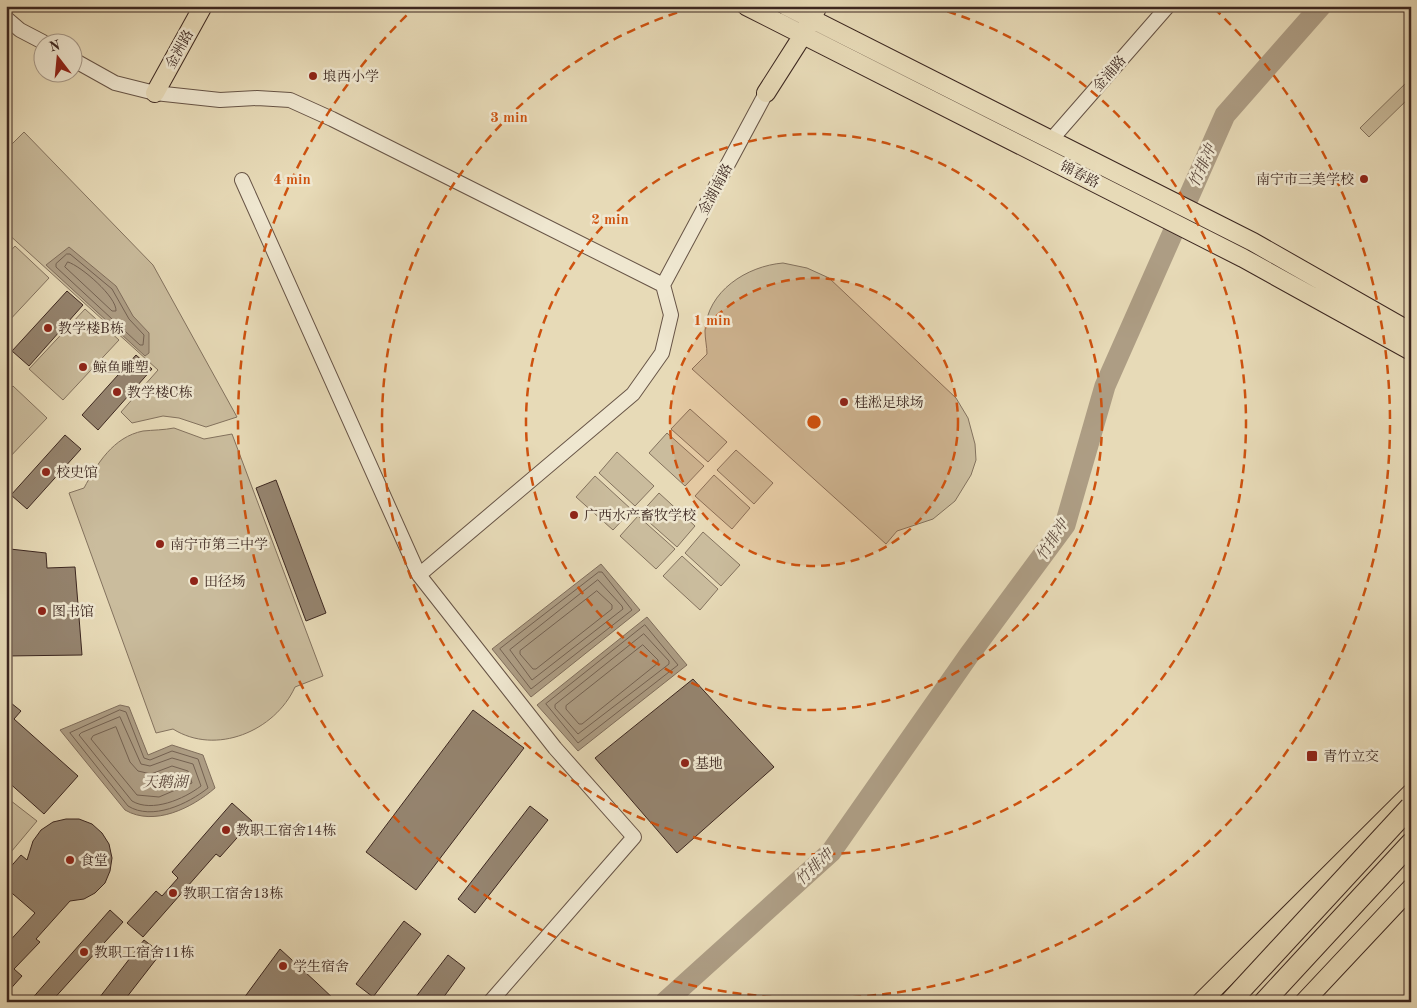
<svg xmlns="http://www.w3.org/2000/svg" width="1417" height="1008" font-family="'Old Standard TT','Noto Serif SC',serif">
<rect width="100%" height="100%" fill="#e7dab7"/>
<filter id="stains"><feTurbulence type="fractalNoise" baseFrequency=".004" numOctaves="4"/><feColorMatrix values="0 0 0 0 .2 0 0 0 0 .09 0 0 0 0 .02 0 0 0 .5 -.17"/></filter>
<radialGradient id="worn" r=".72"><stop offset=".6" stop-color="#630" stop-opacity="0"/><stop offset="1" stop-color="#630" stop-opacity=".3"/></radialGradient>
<path fill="#cabc9d" stroke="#83725e" d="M1411,78V96L1369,137L1360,128Z
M24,132L153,265L237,417L206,427L179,418L163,416L132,423L121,412L158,370L6,232V150Z
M15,246L49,278L6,324V256Z
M783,263L807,268L829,278L956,398L968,418L975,444L976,460L971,475L955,501L933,519L897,531L886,544L692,369L707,354C707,347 705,339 705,331C707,291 747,266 783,263Z
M85,309L119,340L63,400L29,369Z
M13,386L47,418L6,461V393Z
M690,409L727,442L708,462L671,429Z
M174,428L204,439L232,434L323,676L295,687C275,731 216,756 173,729L156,733L69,493L84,488C97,464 113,437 143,431C153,430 164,430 174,428Z
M667,433L704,466L685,486L649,453Z
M736,450L773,483L754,504L717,470Z
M617,452L654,486L635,506L599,473Z
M714,475L750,508L732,529L695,496Z
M595,476L632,510L613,530L576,497Z
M659,493L695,526L677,547L640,514Z
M638,516L675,549L656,569L620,536Z
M703,532L740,565L721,586L685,553Z
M682,556L718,589L700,610L663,576Z
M6,797L37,821L6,858Z"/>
<path fill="#ad9d84" stroke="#806e5c" d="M69,247L116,286L133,316L149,333V353L145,356L46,265Z
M601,564L640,610L531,697L492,649Z
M647,617L687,665L578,751L537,705Z
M120,705L129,707L148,755L172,745L203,755L215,788C192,808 154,827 125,810L60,730Z"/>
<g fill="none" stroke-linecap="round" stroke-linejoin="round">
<path stroke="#746252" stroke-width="1" d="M67,254H70L112,289L129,319L144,335L143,345H140L56,267V264Z
M68,262C81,266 117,297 116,311H112L65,267Z
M599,572H602L632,610L531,689L500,649Z
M598,580L622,606L623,609L532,680L510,650Z
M597,591L612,605V609L536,669H533L520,654V651Z
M645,625L678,665L578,743L546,704Z
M644,634L669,661V664L578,734L555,708V705Z
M643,645L658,660V663L582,724H579L566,709V706Z
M120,710L126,712L144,758L150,760L172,751L198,759L208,788C188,804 152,821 128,806L70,733Z
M120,717L141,764L150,766L172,758L193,764L201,786C184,799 152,813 132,801L79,735L81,733Z
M116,727L130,762L138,771L151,774L172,766L188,771L192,783L159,797L137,795L91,739L93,736Z"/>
<path stroke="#ad9d84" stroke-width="21" d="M665,1002L831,852L969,655L1065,525L1105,386L1225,115L1321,6"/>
</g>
<path fill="#95846f" stroke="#3c2720" d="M67,291L83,305L29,366L12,351Z
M136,355L152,369L98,430L82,415Z
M65,435L81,449L27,509L11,495Z
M276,480L326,613L306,621L256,488Z
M10,549L46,553L47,568L75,567L82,655L6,656V553Z
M693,679L774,767L677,853L595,758Z
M11,703L21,711L14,719L78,776L44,814L6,780V709Z
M473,710L524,748L416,890L366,852Z
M232,803L252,821L220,857L216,854L143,937L127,923L156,891L162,896L178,878L172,872Z
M530,806L548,820L475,913L458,899Z
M66,819H79L92,824L102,833L109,844L112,858L110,871L105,883L95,893L84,899L70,901L36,939L40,942L14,969L22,976L6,994V945L35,913L6,888V872L21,855L27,860L33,841L41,830L53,822Z
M110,910L123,922L51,1002H29Z
M404,921L421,934L373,997L356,984Z
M144,940L161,953L123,1002H96Z
M280,949L317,983L337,1002H241Z
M448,955L465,968L440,1002H412Z"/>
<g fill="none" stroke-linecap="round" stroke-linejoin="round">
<defs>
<path id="minor" d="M6,18L20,30L43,42
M72,59L115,83L155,93L220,100L257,98L290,100L332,119L663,285L671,315L662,353L633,394L419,575
M1051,140L1168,6
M242,180L419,575L555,748L634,837L490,1002
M663,285L766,93"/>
<path id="major" d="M746,6L1243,258L1411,351
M786,6L1253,242L1411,332
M155,93L203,6
M766,93L803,35L818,6
M1201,1002L1411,793
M1304,1002L1411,888"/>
<path id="highway" d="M1264,1002L1411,843"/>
</defs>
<use href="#minor" stroke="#675446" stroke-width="16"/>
<use href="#major" stroke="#3c2720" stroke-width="20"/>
<use href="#highway" stroke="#3c2720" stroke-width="22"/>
<use href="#minor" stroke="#efe7d0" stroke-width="14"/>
<use href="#major" stroke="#e7dab7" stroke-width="18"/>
<use href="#highway" stroke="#e7dab7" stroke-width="20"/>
<defs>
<path id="highway-bridge" d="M1230,1002L1410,807"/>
</defs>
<use href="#highway-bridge" stroke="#3c2720" stroke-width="22" stroke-linecap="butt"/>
<use href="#highway-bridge" stroke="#e7dab7" stroke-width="20"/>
</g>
<circle cx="814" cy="422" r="144" fill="#ce520f" fill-opacity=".12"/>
<g fill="none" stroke="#ce520f" stroke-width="2.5" stroke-dasharray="9 6">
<circle cx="814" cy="422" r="144"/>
<circle cx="814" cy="422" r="288"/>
<path d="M933 7A432 432 0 1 1 695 7"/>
<path d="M1214 8A576 576 0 1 1 414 8"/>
</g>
<g fill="#8f2418" stroke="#efe7d0" stroke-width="2">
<circle cx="313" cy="76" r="5"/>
<circle cx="1364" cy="179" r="5"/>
<circle cx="48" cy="328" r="5"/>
<circle cx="83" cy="367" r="5"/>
<circle cx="117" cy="392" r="5"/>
<circle cx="844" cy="402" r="5"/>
<circle cx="46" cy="472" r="5"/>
<circle cx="574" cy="515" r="5"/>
<circle cx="160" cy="544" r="5"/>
<circle cx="194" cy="581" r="5"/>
<circle cx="42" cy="611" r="5"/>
<rect x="1306" y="750" width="12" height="12" rx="2.5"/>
<circle cx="685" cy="763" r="5"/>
<circle cx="226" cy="830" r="5"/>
<circle cx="70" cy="860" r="5"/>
<circle cx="173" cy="893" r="5"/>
<circle cx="84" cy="952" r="5"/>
<circle cx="283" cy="966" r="5"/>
</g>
<g text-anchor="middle" stroke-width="5" stroke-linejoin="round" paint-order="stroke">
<g font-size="14" fill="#3c2720" stroke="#efe7d0">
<text transform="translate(179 49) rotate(-61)" y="5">金洲路</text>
<text transform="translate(1109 73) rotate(-49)" y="5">金浦路</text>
<text transform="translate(1080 174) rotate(27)" y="5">锦春路</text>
<text transform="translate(715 189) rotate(-62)" y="5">金湖南路</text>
</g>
<g font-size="14" fill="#3c2720" stroke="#efe7d0" text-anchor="start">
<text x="323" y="81">埌西小学</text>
<text x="1354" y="184" text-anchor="end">南宁市三美学校</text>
<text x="58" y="333">教学楼B栋</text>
<text x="93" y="372">鲸鱼雕塑</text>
<text x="127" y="397">教学楼C栋</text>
<text x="854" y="407">桂淞足球场</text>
<text x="56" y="477">校史馆</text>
<text x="584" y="520">广西水产畜牧学校</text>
<text x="170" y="549">南宁市第三中学</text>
<text x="204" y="586">田径场</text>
<text x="52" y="616">图书馆</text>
<text x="1323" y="761">青竹立交</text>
<text x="695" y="768">基地</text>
<text x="236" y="835">教职工宿舍14栋</text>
<text x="80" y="865">食堂</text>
<text x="183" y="898">教职工宿舍13栋</text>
<text x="94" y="957">教职工宿舍11栋</text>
<text x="293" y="971">学生宿舍</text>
</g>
<g font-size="15" font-style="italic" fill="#5e4a3e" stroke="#efe7d0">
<text transform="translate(1202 166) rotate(-66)" y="5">竹排冲</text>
<text transform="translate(1052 540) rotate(-58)" y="5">竹排冲</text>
<text x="165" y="787">天鹅湖</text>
<text transform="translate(814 867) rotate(-44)" y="5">竹排冲</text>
</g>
</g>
<circle cx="814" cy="422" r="8" fill="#ce520f" stroke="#efe7d0" stroke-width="2.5"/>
<g font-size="15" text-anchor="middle" font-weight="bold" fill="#ce520f" stroke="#efe7d0" stroke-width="5" stroke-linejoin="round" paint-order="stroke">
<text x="509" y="122">3 min</text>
<text x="292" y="184">4 min</text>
<text x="610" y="224">2 min</text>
<text x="712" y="325">1 min</text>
</g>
<rect width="1417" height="1008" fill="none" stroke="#e7dab7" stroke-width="25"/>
<rect x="8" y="8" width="1402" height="993" fill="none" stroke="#3c2720" stroke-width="2.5"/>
<rect x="12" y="12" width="1392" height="983" fill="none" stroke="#3c2720"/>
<g transform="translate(58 58) rotate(344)"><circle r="24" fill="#efe7d0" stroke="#a79a8a"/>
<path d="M0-4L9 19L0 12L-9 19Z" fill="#8f2418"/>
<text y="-8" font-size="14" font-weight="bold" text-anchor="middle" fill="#3c2720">N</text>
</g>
<rect width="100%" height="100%" filter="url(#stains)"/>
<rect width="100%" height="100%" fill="url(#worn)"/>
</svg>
